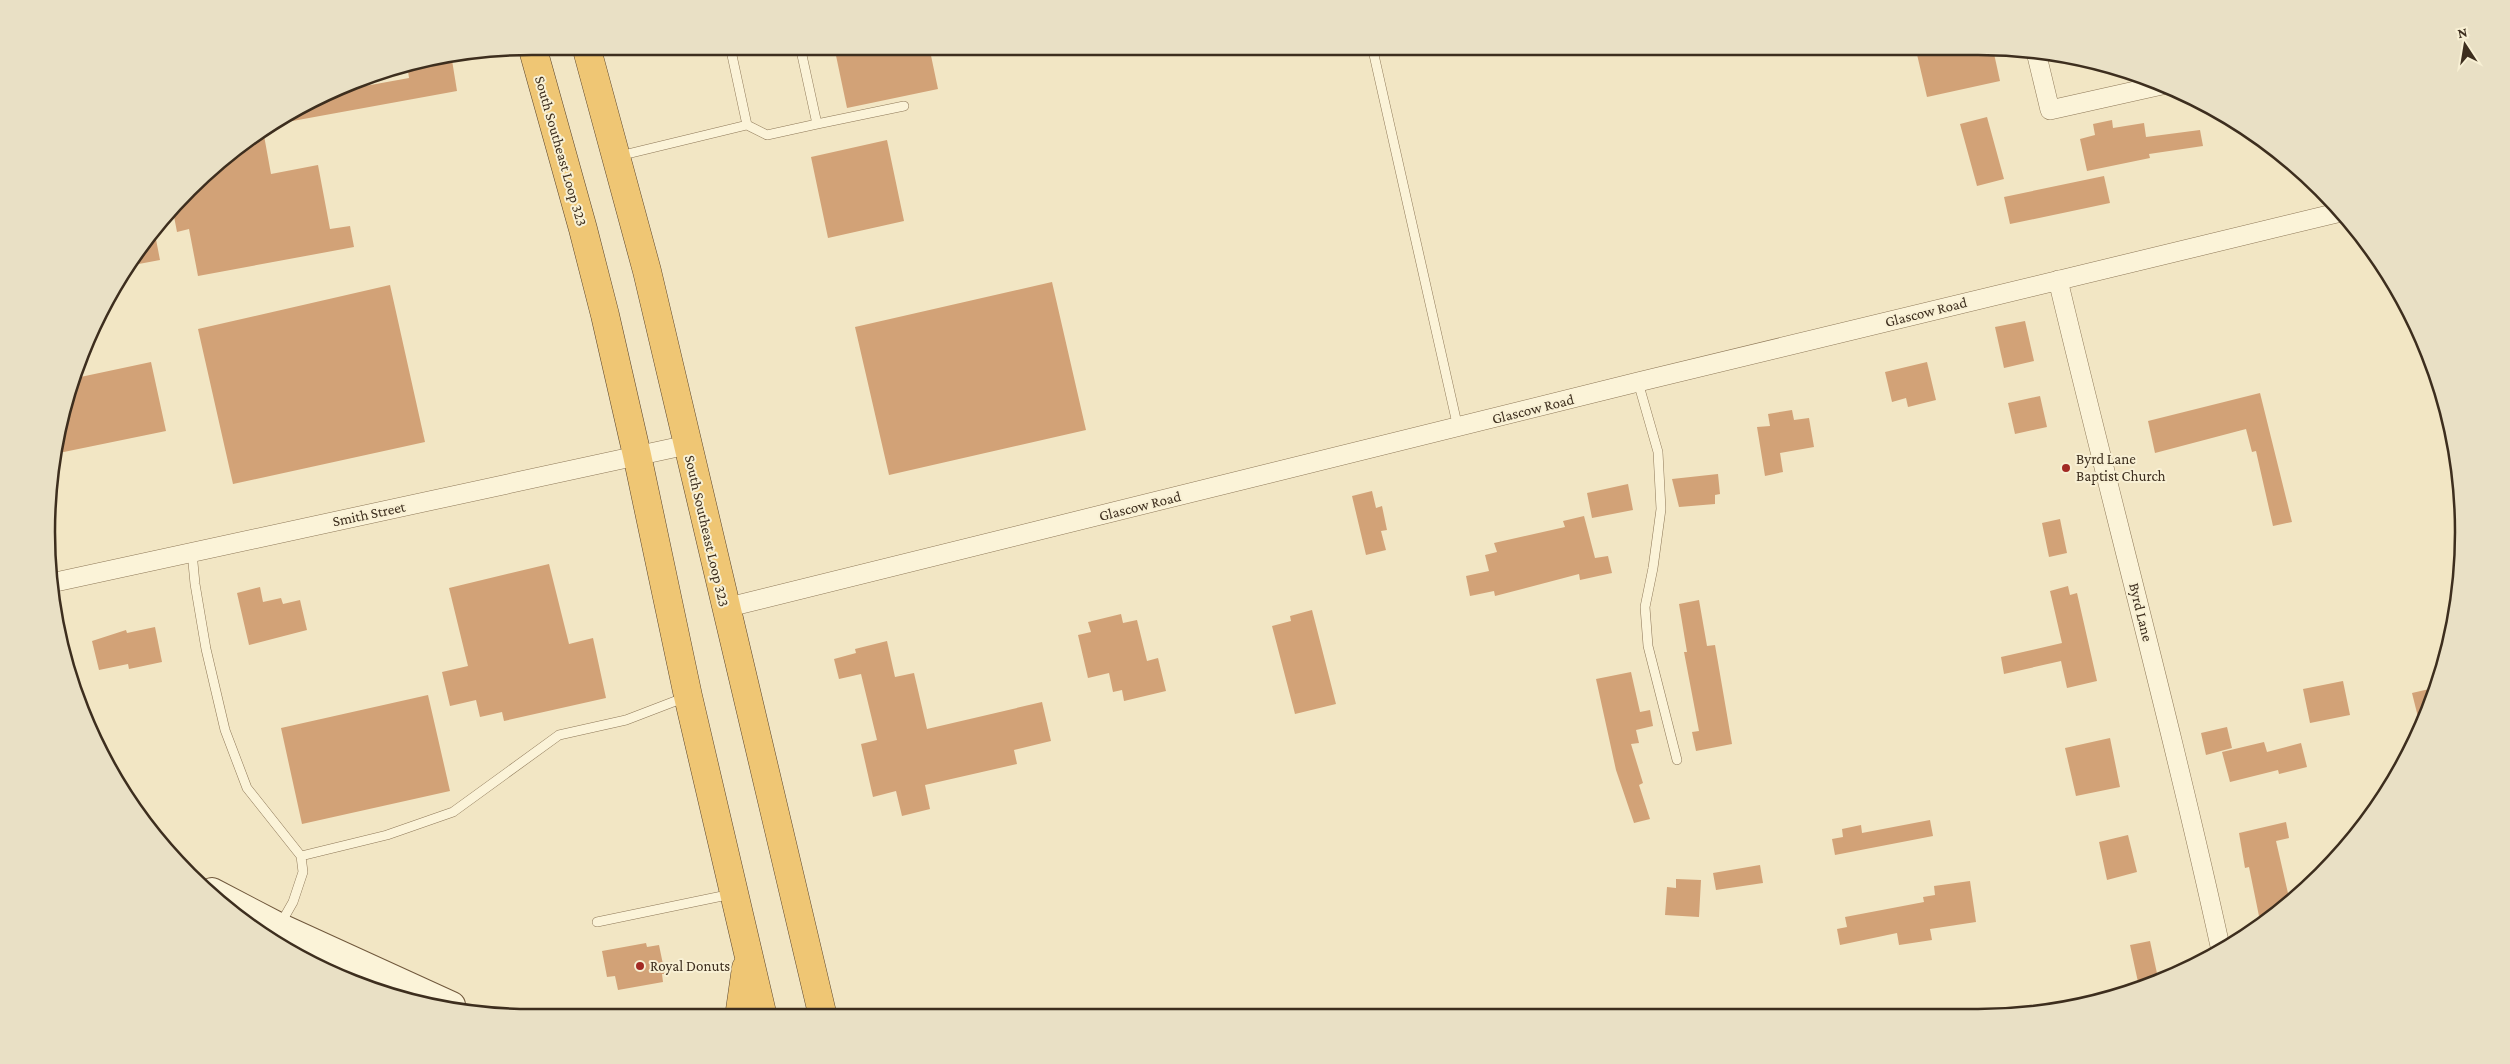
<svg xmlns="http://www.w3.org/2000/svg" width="2510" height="1064" font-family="'Crimson Pro',serif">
<rect width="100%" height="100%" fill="#f2e6c4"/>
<path fill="#d2a277" d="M834,46H929L938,89L847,108Z
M1915,46H1978L1993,49L2000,81L1927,97Z
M451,54L457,91L276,124L275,121L289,111L332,92L409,78L407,64Z
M1987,117L2004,179L1977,186L1960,124Z
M2112,120L2113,128L2144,123L2146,137L2200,130L2203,146L2149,154L2150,158L2087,171L2080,139L2095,135L2093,124Z
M263,130L271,174L318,165L330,229L350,226L354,247L198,276L189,229L177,232L172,206L212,167Z
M887,140L904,221L828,238L811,157Z
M2104,176L2110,203L2010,224L2004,197Z
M154,229L160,260L128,266Z
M1052,282L1086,430L889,475L855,327Z
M390,285L425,442L233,484L198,329Z
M2025,321L2034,361L2004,368L1995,327Z
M151,362L166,431L54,454L71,379Z
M1927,362L1936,400L1908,407L1906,398L1892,402L1885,372Z
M2260,393L2292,522L2273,526L2256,451L2252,452L2246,429L2155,453L2148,421Z
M2040,396L2047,427L2015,434L2008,403Z
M1792,410L1794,420L1809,418L1814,447L1780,453L1783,472L1765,476L1757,427L1770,426L1768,414Z
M1718,474L1720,494L1715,495V504L1679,507L1672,479Z
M1628,484L1633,510L1592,518L1587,493Z
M1372,491L1376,508L1382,506L1387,530L1381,531L1386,550L1366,555L1352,496Z
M1584,516L1595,558L1608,556L1612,573L1580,580L1579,574L1495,596L1494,591L1470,596L1466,576L1489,571L1485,555L1497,552L1494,543L1565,527L1563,521Z
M2060,519L2067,553L2049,557L2042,523Z
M549,564L569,644L593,638L606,698L504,721L502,712L480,717L476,700L450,706L442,672L468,666L449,588Z
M2068,586L2070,595L2077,593L2097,681L2067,688L2061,661L2004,674L2001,657L2062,643L2050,591Z
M260,587L263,602L281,598L283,604L300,600L307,630L249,645L237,593Z
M1699,600L1707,646L1715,645L1732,744L1696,751L1692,732L1699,731L1684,652H1687L1679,604Z
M1312,610L1336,704L1295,714L1272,626L1291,621L1290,616Z
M1121,614L1123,623L1137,620L1147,661L1158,658L1166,691L1124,701L1122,690L1113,692L1109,673L1088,678L1078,635L1091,632L1088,622Z
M155,627L162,662L129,669L128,664L99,670L92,641L126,630L127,633Z
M887,641L895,677L914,673L927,729L1042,702L1051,741L1014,750L1017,764L925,785L930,809L902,816L896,791L873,797L861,744L877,740L861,674L839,679L834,659L856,653L855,649Z
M1631,672L1640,712L1650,710L1653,726L1636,730L1639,743L1631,744L1643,783L1639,785L1650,819L1634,823L1616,770L1596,679Z
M2343,681L2350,715L2310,723L2303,689Z
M2438,687V688L2420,725L2412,693Z
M428,695L450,791L302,824L281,728Z
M2227,727L2232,748L2206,755L2201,733Z
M2110,738L2120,787L2076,796L2065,748Z
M2264,742L2267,752L2301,743L2307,767L2279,774L2278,770L2230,782L2222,752Z
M1930,820L1933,836L1835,855L1832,839L1843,837L1842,829L1861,825L1862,833Z
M2286,822L2289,838L2276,841L2290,902L2260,921L2249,867L2245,868L2239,833Z
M2128,835L2137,872L2107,880L2099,842Z
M1760,865L1763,883L1716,890L1713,873Z
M1676,879L1701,880L1699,917L1665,915L1667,887L1676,888Z
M1970,881L1976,922L1930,929L1932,940L1899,945L1897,933L1840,945L1837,929L1847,927L1845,917L1924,902L1923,897L1935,895L1934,886Z
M2150,941L2158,978L2138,982L2130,945Z
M646,943L647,947L659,945L665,974H662L663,982L618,990L615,976L607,977L602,951Z"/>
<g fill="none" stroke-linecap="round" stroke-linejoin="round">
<defs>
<path id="service" d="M1372,46L1458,428
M817,124L904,106
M747,125L767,135L817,124L800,46
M619,156L747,125L730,46
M1638,382L1658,452L1661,509L1653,568L1645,607L1648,646L1677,760
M192,552L195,584L206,649L225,730L247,788L301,856L303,872L293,902L281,923
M301,856L387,835L453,812L559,735L626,720L686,697
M597,922L732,894"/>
<path id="minor" d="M2037,56L2050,110L2162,85
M2058,280C2111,502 2171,723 2220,946
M51,583L687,445
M725,608L1638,382L2341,212"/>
<path id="secondary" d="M212,891L279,926L452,1005"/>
<path id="trunk" d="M532,46L583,229L605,315L637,455L688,696L763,1017
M586,46L647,271L823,1017
M739,1017L746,968"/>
</defs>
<use href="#service" stroke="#8e7858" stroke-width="10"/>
<use href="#minor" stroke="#8e7858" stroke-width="20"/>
<use href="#secondary" stroke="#70583c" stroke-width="28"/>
<use href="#trunk" stroke="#5b452d" stroke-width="29"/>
<use href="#service" stroke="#fbf3d8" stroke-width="9"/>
<use href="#minor" stroke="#fbf3d8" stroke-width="19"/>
<use href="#secondary" stroke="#fbf3d8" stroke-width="26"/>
<use href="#trunk" stroke="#efc674" stroke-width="28"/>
</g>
<g fill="#a22a24" stroke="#f8f0d4" stroke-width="2">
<circle cx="2066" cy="468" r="5"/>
<circle cx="640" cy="966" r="5"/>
</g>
<g text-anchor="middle" stroke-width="4" stroke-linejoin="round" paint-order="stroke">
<g font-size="15" fill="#3d2e1e" stroke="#f8f0d4">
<text transform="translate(561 151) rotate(74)" y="5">South Southeast Loop 323</text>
<text transform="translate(1926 312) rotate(-14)" y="5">Glascow Road</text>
<text transform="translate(1533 409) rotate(-14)" y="5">Glascow Road</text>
<text transform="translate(1140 506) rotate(-14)" y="5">Glascow Road</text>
<text transform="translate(369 514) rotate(-12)" y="5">Smith Street</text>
<text transform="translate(707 531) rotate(77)" y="5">South Southeast Loop 323</text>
<text transform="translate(2141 612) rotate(76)" y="5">Byrd Lane</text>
</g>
<g font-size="15" fill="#3d2e1e" stroke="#f8f0d4" text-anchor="start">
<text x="2076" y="464">Byrd Lane<tspan x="2076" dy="17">Baptist Church</tspan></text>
<text x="650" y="971">Royal Donuts</text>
</g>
</g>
<path d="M0 0H2510V1064H0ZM532 55H1978A477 477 0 0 1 2455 532V532A477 477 0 0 1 1978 1009H532A477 477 0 0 1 55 532V532A477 477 0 0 1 532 55Z" fill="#e9e0c5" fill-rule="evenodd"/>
<path fill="none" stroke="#3d2e1e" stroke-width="2.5" d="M532 55H1978A477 477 0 0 1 2455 532V532A477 477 0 0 1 1978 1009H532A477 477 0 0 1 55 532V532A477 477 0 0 1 532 55Z"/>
<g transform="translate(2465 45) rotate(348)" stroke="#f8f0d4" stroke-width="4" paint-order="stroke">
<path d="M0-4L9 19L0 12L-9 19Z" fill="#3d2e1e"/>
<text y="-8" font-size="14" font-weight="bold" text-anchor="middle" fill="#3d2e1e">N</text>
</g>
</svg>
